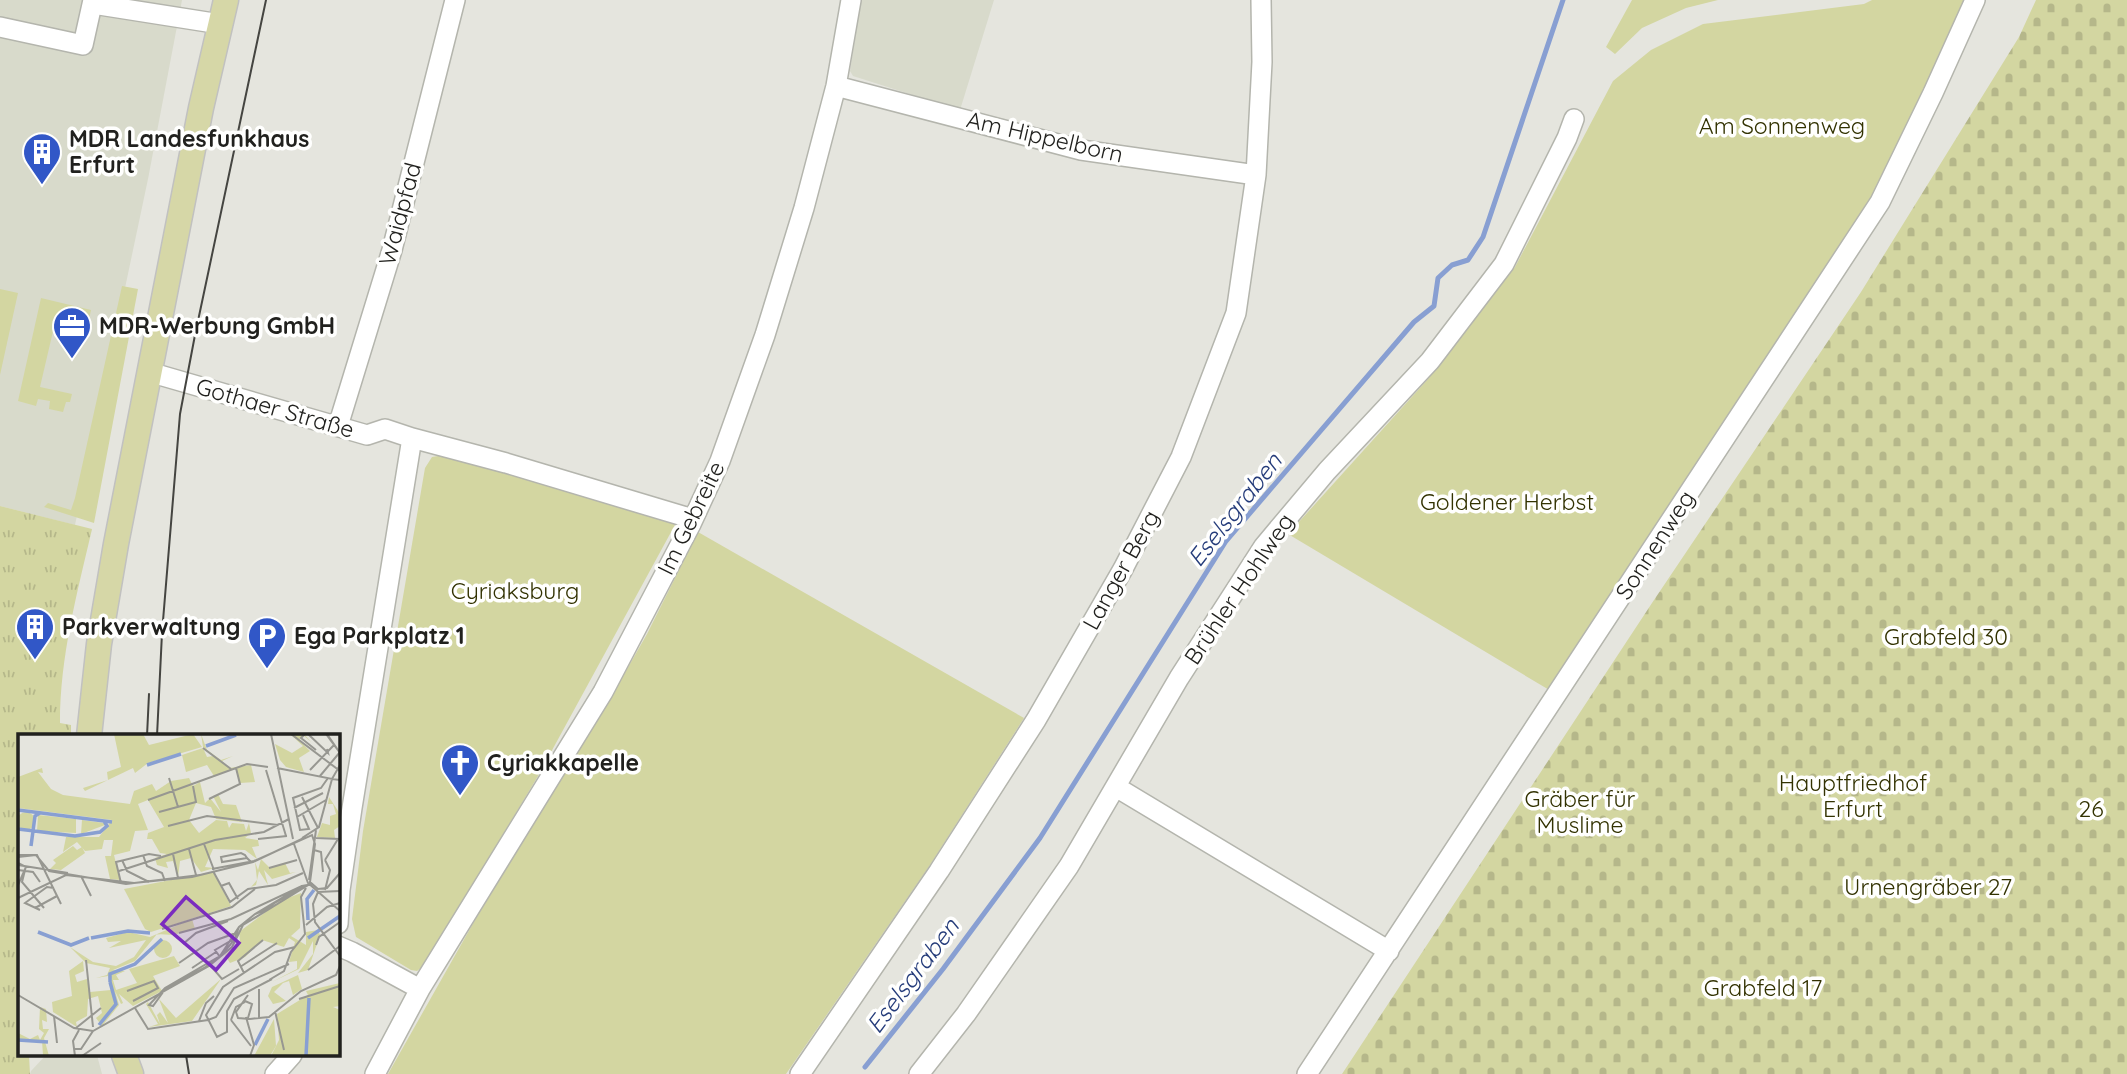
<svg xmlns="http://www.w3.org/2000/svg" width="2127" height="1074" font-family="Quicksand,sans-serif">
<defs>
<pattern id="cemetery-stones" width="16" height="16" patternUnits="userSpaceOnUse" patternTransform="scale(1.75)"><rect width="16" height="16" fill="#d3d6a1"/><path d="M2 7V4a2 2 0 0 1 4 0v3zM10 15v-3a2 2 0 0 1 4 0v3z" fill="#b5b78a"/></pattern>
<pattern id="park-tufts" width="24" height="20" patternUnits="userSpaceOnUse" patternTransform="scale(1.75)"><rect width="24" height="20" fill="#d3d6a1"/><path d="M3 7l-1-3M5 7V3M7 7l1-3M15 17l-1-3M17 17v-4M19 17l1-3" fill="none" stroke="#b5b78a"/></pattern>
</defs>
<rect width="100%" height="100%" fill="#e5e5de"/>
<path fill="#d8dacb" d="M0,0H182L148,179L75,525L0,506Z
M861,0H994L960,110L853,76L850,71Z
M46,1055H97L102,1074H30L31,1071Z"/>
<path fill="#d3d6a1" d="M1632,0H1718L1686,8L1642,28L1615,54L1606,47Z
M1872,0H1968L1872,199L1551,691L1288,534L1428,379L1515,267L1613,81L1651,50L1703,24L1864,4Z
M122,286L138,289L94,523L44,507L48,503L71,510L75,498Z
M0,289L18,293L0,375Z
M41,298L91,310L86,334L54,327L40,387L72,394L70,402H66L63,412L49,409L50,401L38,399L36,406L18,401Z
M444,455L676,523L538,776L425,965L417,971L411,970L356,937L352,919L363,831L425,468L432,457Z
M698,532L1024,718L930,865L786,1074H388L475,920L603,711L647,634Z"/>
<path fill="url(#cemetery-stones)" d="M2036,0H2127V1074H1342L1652,603L1861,292L2019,37Z"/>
<path fill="url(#park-tufts)" d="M0,506L92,529C77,594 60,656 60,723L71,725V736H19V1055H29L30,1074H0Z"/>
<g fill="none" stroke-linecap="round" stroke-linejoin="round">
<path stroke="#889fd2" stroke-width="5" d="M865,1067L943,969L1040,838L1226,541L1414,322L1434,306L1438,278L1452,265L1468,260L1483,237L1563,0"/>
<defs>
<path id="minor" d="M93,4L220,24
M0,27L83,45L93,0
M836,86L1081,150L1256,175
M149,372L367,435L385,429L412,438L352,808L340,890L338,924
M338,426L392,250L455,0
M412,438L506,463L693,519
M1116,787L1389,951
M338,946L352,952L420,989
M275,1074L292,1055
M375,1074L420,989L603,692L691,524L720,461L765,335L804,208L836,86L851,0
M800,1074L939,871L1036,720L1123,569L1181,457L1236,313L1256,175L1262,62L1261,0
M919,1074L966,1014L1069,866L1179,678L1264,546L1327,471L1430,361L1504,264L1567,138L1574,119
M1307,1074L1880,202L1933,93L1975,0"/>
<path id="major" d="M89,736L99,644L116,544L201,108L226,0
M124,1055L131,1074"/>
</defs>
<use href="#minor" stroke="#b4b5ad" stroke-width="22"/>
<use href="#major" stroke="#c1c1c0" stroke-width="27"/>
<use href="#minor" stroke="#fff" stroke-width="19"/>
<use href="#major" stroke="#d6d7a7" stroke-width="24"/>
<path stroke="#454541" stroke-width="2" d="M147,736L149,694
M157,736L162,633L180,414L195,335L266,0
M186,1055L189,1074"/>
</g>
<defs>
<symbol id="building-pin" viewBox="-11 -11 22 30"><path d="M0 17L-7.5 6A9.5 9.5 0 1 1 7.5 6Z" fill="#3157c7" stroke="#fffffe"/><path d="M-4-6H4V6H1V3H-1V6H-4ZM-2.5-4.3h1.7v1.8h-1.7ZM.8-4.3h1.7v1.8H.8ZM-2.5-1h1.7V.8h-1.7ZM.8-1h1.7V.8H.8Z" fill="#fff"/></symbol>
<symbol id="office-pin" viewBox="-11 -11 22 30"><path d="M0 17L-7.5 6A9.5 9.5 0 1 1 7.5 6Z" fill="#3157c7" stroke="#fffffe"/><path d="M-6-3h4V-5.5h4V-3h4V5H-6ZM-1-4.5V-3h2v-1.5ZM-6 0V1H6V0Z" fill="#fff"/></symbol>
<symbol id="parking-pin" viewBox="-11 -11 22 30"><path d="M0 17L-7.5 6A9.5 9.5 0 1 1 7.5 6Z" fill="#3157c7" stroke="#fffffe"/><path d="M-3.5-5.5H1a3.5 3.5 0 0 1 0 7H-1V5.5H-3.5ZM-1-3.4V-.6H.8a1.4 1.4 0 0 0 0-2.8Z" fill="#fff"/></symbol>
<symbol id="church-pin" viewBox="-11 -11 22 30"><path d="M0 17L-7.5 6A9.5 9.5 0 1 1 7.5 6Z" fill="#3157c7" stroke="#fffffe"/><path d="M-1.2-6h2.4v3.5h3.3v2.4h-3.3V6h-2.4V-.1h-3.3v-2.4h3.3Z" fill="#fff"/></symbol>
</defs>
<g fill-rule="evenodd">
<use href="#building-pin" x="20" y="130" width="44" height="60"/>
<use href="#office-pin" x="50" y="304" width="44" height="60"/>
<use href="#building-pin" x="13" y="605" width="44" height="60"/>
<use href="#parking-pin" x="245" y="614" width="44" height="60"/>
<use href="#church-pin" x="438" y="741" width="44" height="60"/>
</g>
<g text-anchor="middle" stroke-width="7" stroke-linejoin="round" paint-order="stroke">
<g font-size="23" fill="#323201" stroke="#fffffe">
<text x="1782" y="134">Am Sonnenweg</text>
<text x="1507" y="510">Goldener Herbst</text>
<text x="515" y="599">Cyriaksburg</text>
<text x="1946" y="645">Grabfeld 30</text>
<text x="1853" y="791">Hauptfriedhof<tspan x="1853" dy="26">Erfurt</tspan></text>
<text x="1580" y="807">Gräber für<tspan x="1580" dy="26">Muslime</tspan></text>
<text x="2091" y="817">26</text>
<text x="1928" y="895">Urnengräber 27</text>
<text x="1763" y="996">Grabfeld 17</text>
</g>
<g font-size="23" fill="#21211e" stroke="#fffffe">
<text transform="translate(1045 137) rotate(13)" y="8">Am Hippelborn</text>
<text transform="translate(400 214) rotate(-75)" y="8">Waidpfad</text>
<text transform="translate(275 408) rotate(16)" y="8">Gothaer Straße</text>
<text transform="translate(691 518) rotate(-64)" y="8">Im Gebreite</text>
<text transform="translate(1655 545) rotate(-57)" y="8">Sonnenweg</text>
<text transform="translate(1121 570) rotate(-61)" y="8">Langer Berg</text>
<text transform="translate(1239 589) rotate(-56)" y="8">Brühler Hohlweg</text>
</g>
<g font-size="23" font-weight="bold" fill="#21211e" stroke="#fffffe" text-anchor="start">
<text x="69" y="147">MDR Landesfunkhaus<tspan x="69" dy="26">Erfurt</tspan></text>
<text x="99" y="334">MDR-Werbung GmbH</text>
<text x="62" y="635">Parkverwaltung</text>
<text x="294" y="644">Ega Parkplatz 1</text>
<text x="487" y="771">Cyriakkapelle</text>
</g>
<g font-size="24" font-style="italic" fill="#253c7a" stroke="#fffffe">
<text transform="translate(1235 510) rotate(-52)" y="8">Eselsgraben</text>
<text transform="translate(913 976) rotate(-53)" y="8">Eselsgraben</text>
</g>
</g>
<g transform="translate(18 734)">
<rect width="322" height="322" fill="#e5e5de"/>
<path d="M96,0H125L131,11L175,0L184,13L130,29L117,39L115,34L67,57L65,54L90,46L89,38L103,33ZM183,0L189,16L203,26L215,22L204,27L211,34L233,31L237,48L222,49L218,34L196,42L189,31L168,38L164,21L185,14L189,23L195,22L185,13ZM272,0H286L293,8L285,1L281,6L292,17L281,24L286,38L268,33L262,26L257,10L274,19L285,12ZM24,34L25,39L20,38L33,55L45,61L112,70L116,57L134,50L138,57L153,47L171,44L175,52L182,48L187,69L192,64L203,78L195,62L200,60L205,70L218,71L224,88L198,85L193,73L178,69L171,86L181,99L198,86L209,87L211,94L214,89L226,90L228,97L231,89L233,99L227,104L240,106L241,112L234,113L239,125L227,116L195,115L187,133L196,134L183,138L173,124L162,127L160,143L155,127L148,128L150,134L139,131L137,124L149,120L142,119L134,105H129L130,99L146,93L130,66L120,70L130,96L117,97L112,117L96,121L102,146L92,145L87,122H93L95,106H86L84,115L67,117L59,108L45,118L48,103H81L94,86L0,74V43ZM-1 87a9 9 0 1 1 18 0a9 9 0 1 1-18 0ZM20,81L58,85V99L19,97ZM64,86L86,89L87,91L63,100ZM243,125L252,134L267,129L272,139L278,138L254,145L246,136L250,151L241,137L238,151L233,153L239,146L237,128L240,136ZM174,185L177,195L155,201L139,200L117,227L95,236L107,237L98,241L101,246H95L98,256L119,249L111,235L156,222L162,232L135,242L144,257L115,272L101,260L105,269L103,270L97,257L101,271L84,292L78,284L84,279L80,262L70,265L69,282L58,288L59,293L35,278L34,268L54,262L51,237L65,227L66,237L57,241L59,248L69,245L72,258L93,256L90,242L78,244L89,241L92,234L68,229L52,213L75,228L98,232L116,223L128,206L91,214L103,207L90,208L88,204L110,198L132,203ZM136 215a9 9 0 1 1 18 0a9 9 0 1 1-18 0ZM280,241L284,255L275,261L271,247L265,249L256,258L268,267L255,270L250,262L254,253ZM22,273L28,275L29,288L24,286L25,295H31L26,304L31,322H20L25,321L24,307L0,305V299L12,305L20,301L22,306L26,299L21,295ZM256,285L258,312L252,322H236Z" fill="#d3d6a1"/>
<path d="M55,112L59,116L64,113L67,119L43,136L32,135L38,129L35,126ZM203,245L174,287L131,293L140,290L128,270L130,268L142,290L139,281L142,278L150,289L141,265L158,284ZM322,249V272L315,273L322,276V322H253L261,306L259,280L290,261L288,257Z" fill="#d3d6a1"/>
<path d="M195,138L213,172L133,198L127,195L106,155Z" fill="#d3d6a1"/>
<path d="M311,63L322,80V92L316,96L317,104L299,103L304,89L312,91V82L318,80L315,70H310ZM283,159L282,194L273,202L288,211V198L300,196L302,201L290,236L280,239L295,220V207L281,235L254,248L279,235V227L271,228L277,208L271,204L266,213L244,206L227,223L212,229L207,221L222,207L221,198L262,167Z" fill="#d3d6a1"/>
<path fill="none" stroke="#889fd2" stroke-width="3.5" d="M188,12L218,1M129,31L163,20M0,76L94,88M0,95L57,102L82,98L89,92L86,87M13,112L17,82L22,79M290,186L289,165L296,156M20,198L53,211L71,204M73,204L110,197L132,199M290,204L322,182M92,248V240L117,230L144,205M81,291L98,270L92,248M0,306L30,308M237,311L250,285M288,322L291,264"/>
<path fill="none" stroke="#979791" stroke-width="2" d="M253,0L275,105M273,0L322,37M287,0L283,4L298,16M290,0L310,19L309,15M308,0L322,19M309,0L322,19M185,14L213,35M259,34L314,45L322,31M248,36L268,102M292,36L316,11M302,42L322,18M151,44L160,73M284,63L300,94M191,65L222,50L218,34M130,66L229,30L250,33M276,74L305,59M141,78L178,68L175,52M285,81L291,95L282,96L275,64L303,54L310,44M279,83L308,66M150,92L189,82L260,91M284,104L301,93L314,45L322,46M298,104L322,105M240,105L269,102M186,110L196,136M276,110L290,149L322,177M171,115L178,141M296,116L303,118L305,138M155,120L160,144M0,121H19L43,170M125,121L129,132L144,139L147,147M0,123L18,121L31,137L108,150L182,141M229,124L204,128L203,123L223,119L227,121L229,124L232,127V129M104,126L109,137L131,148M307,126L320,105M0,129L8,133L0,151M0,131L50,139M8,132L4,148L26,174M251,134L279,126M194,135L236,127L294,101L297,110L292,148L300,155L309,154L322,139M0,136L15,138L22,148M101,137L197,106L246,98L271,85M195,137L212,168L230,155L258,151L285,139M63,142L73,162M291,146L298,96M103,149L98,128L131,120L143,122M295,150L285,152L278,157L258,168L247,176L237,180L221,193L217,204L212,211L202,222L191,230L188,233L148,254L135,272L131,271L147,254L202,222L221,193L237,180L284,152L295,150M203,152L211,149L220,165M307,156L312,136L307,126M300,158L322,157M300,158L295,170L297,188L322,222M0,164L48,141L116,149L174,143L235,128L288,103M17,174L39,162M22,176L7,169L29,153L36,154M288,191L309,173L322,169M144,195L214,173L237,155M161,199L213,185L284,152M165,210L178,199L210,187M298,211L301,203L322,188M202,223L197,216L219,203M68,226L75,293M161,229L190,209L218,199M192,231L204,245L221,235M222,233L259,209M174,234L198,218M290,236L322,212M226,239L220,227L245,206M254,245L216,265L209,277V298L199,303L188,281L205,253L257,218L277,213M251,246L266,237L273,218L287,200L283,163L288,154M241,255V284M109,257L136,247L140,254L115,267M0,261L56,294L75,297L191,232L214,213L225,191L292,150M230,261L218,278L220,284L232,285M281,265L322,252M227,267L234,270L230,284M117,274L130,295L190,286L198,283L216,254L271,230M257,277L266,316M36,282L39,309M228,283L236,311L232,322M232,285L251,283L283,257L318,241L322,232M213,286L233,312M213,286L218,273L227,268M181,287L188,269L196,262M58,294L83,274M56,315H63L75,297M57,322L55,307L61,296M64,322L83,309"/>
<path fill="#7b2cbf" fill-opacity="0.15" stroke="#7b2cbf" stroke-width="3.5" d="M168,163L221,209L198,236L144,190Z"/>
<rect width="322" height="322" fill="none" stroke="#21211e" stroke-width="3.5"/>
</g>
</svg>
